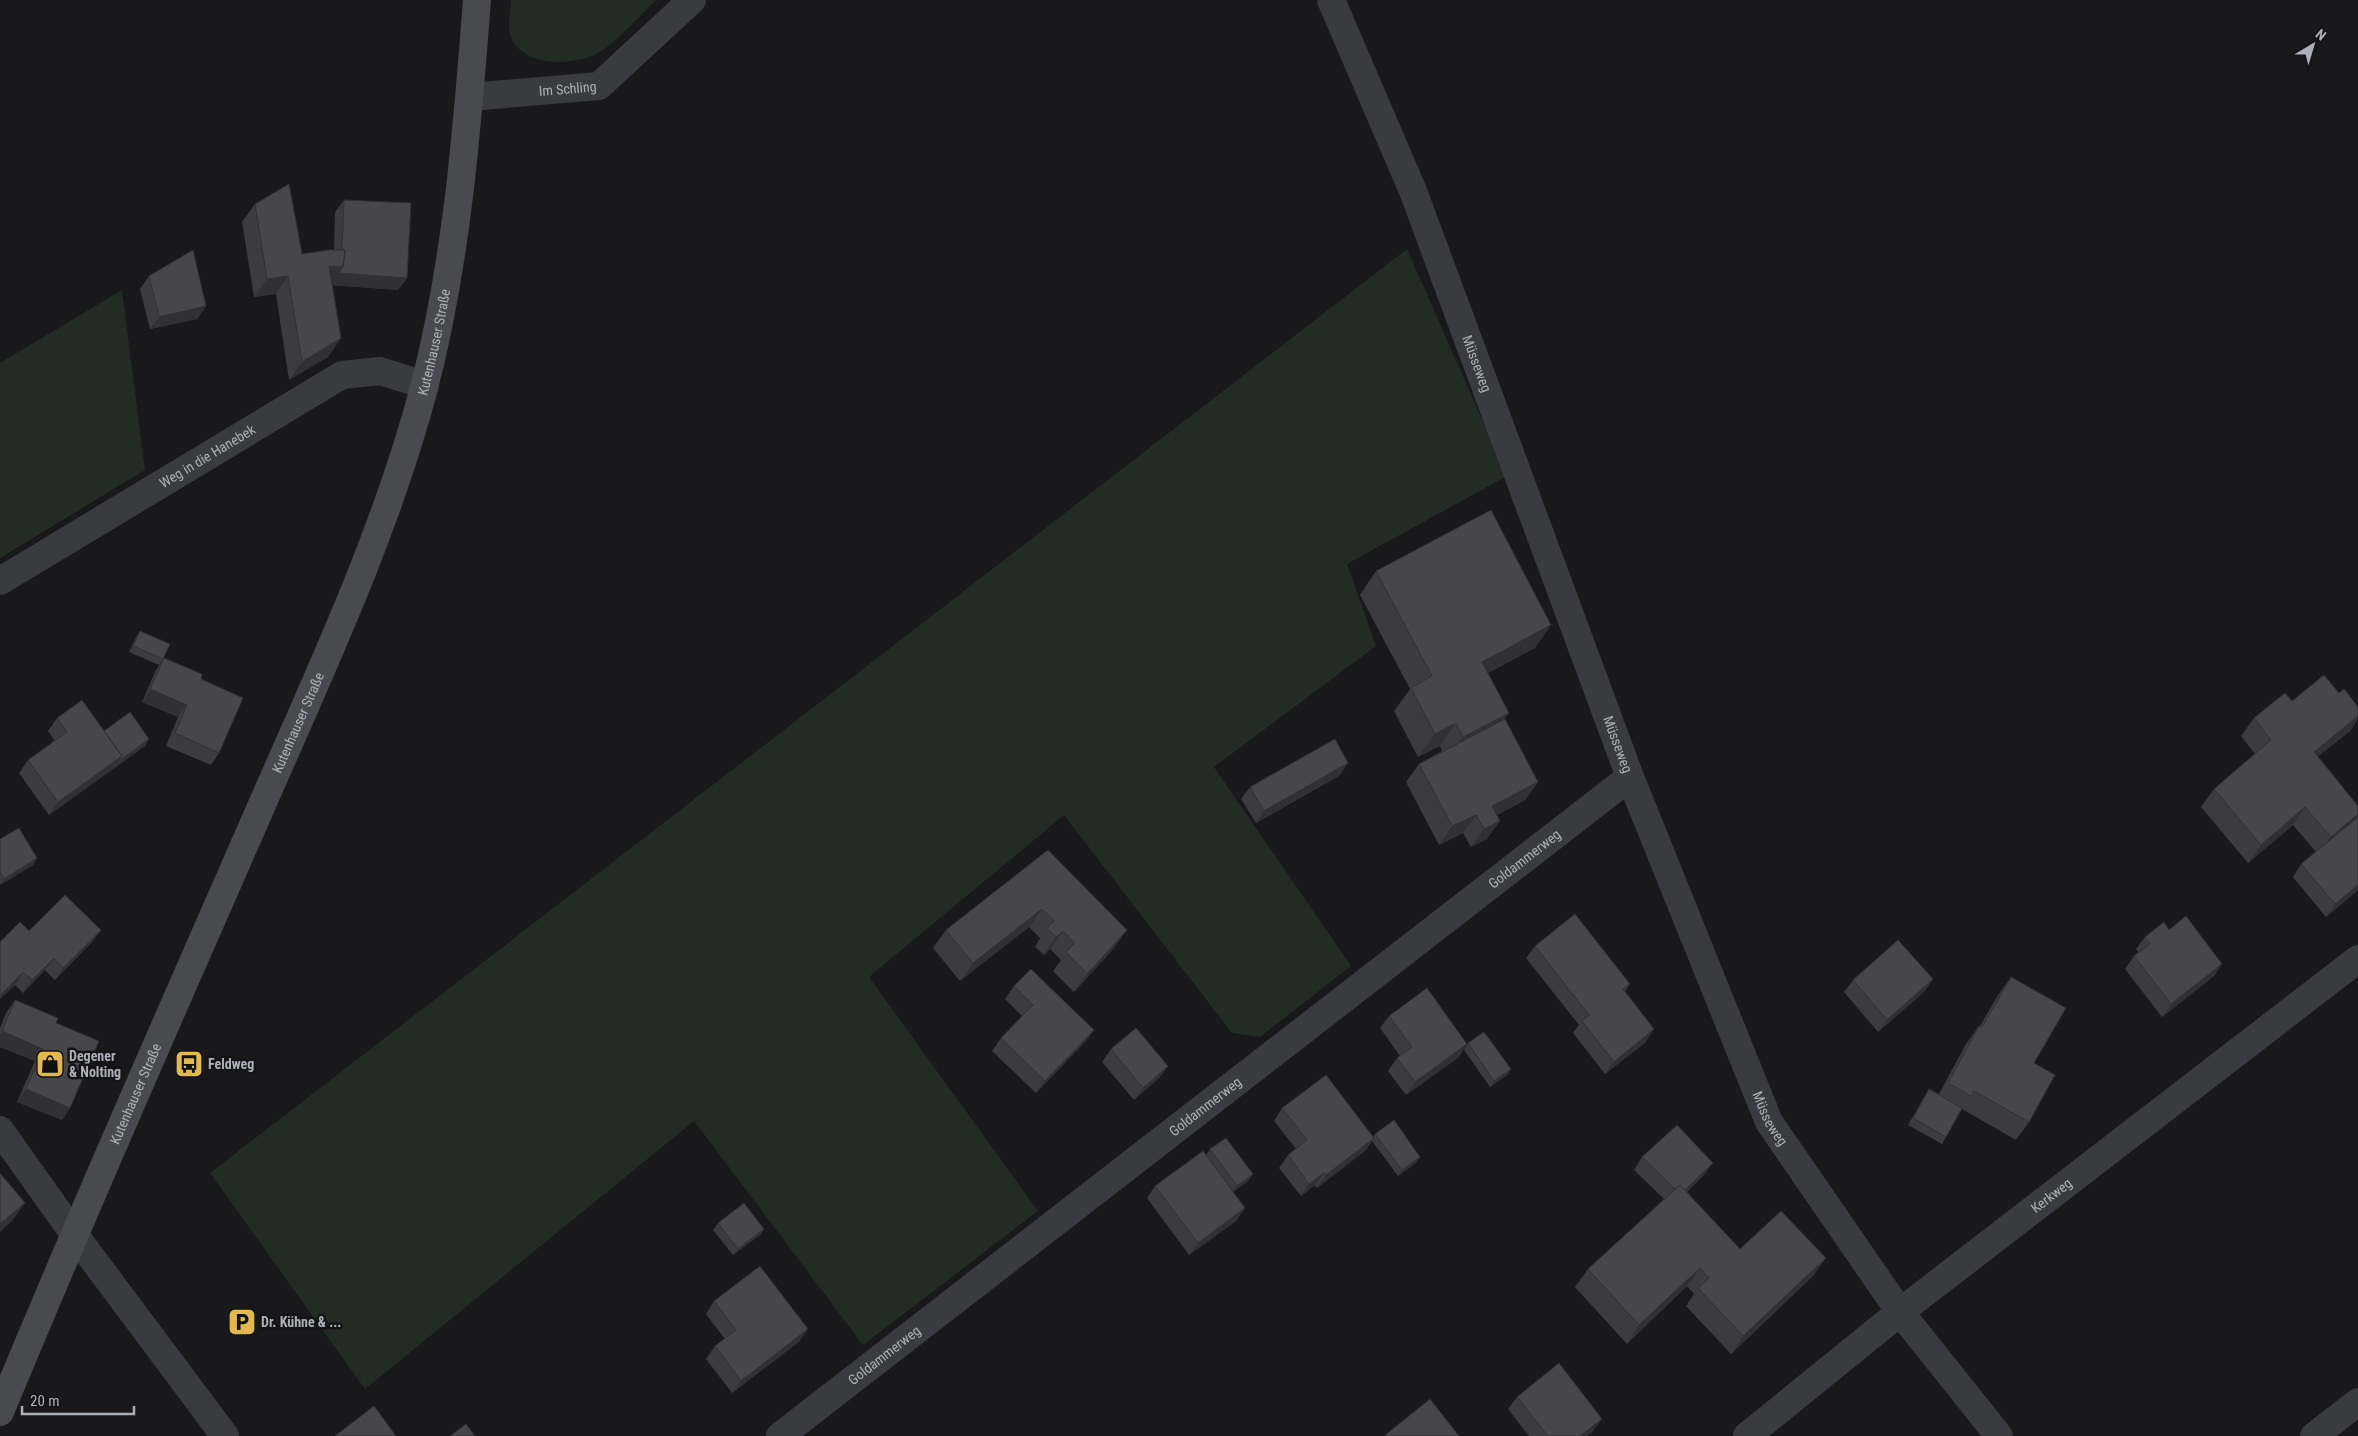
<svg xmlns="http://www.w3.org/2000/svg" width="2358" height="1436" font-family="'Roboto Condensed',sans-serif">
<rect width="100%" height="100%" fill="#19191b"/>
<path fill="#232b25" d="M511,0H656C640,15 620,39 603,50C577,67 521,69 510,34C507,25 511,10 511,0Z
M1407,249L1507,476L1347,564L1376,646L1214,767L1351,966L1260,1037L1232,1033L1064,815L869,977L1038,1211L863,1345L694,1121L365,1389L210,1173Z
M122,290L145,470L0,558V363Z"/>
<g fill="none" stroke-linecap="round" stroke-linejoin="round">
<g stroke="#3a3b40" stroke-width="28">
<path id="s1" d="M1331,0L1413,191L1630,777L1769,1122L1900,1312L1999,1436"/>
<path id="s2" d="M470,97L599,86L692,0"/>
<path id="s3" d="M0,581L342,375L380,371L425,385"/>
<path d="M0,1130L74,1234L225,1436"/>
<path id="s4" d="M780,1436L1630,777"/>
<path id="s5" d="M1747,1436L1900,1312L2358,959"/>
<path d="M2314,1436L2358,1402"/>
</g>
<path stroke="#494a4f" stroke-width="28" id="s6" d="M0,1412C82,1214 168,1019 254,823C316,680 384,539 424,388C457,261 467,130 477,0"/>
</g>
<path fill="#3c3c40" d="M344,200L407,278L398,290L332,285L341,338L328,357L289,380L276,294L254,297L242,222L255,204L302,254L334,250L335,212Z
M149,276L206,306L197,319L150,329L140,289Z
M1376,571L1535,648L1488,673L1505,719L1538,782L1525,800L1497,815L1487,839L1471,847L1463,833L1439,845L1406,782L1419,764L1442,751L1440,746L1418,757L1394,711L1410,689L1360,595Z
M140,631L163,659L159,665L129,652L136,637Z
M164,658L219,753L211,765L166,746L178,717L142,702L156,670Z
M2339,693L2358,707V719L2350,731L2318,756L2358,806V890L2326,917L2293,877L2301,864L2316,852L2293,825L2248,863L2201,807L2214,789L2255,754L2241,736L2254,718L2292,701Z
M57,718L104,731L149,739L145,746L49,815L19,773L28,760L55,741L48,731Z
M1348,763L1339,776L1256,823L1241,799L1250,787Z
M0,839L37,858L33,865L0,885Z
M1048,850L1114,948L1074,992L1053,971L1061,960L1050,949L1044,955L1035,947L1040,938L1029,927L960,981L933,948L946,930Z
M101,930L92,942L55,980L45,970L23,993L15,985L0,999V942L29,931Z
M2145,937L2222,964L2214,976L2162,1017L2125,969L2134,956L2139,953L2136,949Z
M1535,946L1630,984L1625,991L1646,1042L1605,1074L1573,1033L1579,1025L1526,958Z
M2011,977L2034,1063L2029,1122L2016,1140L1962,1109L1942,1144L1908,1125L1929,1089L1939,1094L1966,1044L1979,1026H1980L1998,995Z
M1933,979L1924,992L1878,1032L1844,992L1853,980Z
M1014,986L1094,1030L1085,1042L1036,1093L992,1051L1001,1038L1022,1016L1005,999Z
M15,1000L56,1023L70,1108L62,1120L17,1102L35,1061L0,1047V1028L6,1013Z
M1389,1016L1459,1057L1406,1095L1388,1071L1397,1058L1400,1056L1380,1028Z
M1468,1043L1511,1069L1507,1075L1490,1087L1464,1050Z
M1111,1049L1168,1066L1159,1078L1134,1100L1102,1062Z
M1282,1108L1373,1137L1375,1134L1416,1163L1398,1176L1372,1141L1366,1150L1317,1188L1315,1185L1301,1196L1279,1168L1288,1155L1296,1149L1274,1121Z
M1210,1149L1253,1174L1248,1181L1233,1192L1245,1208L1236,1221L1189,1255L1147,1198L1155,1186L1206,1155Z
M1642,1157L1704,1175L1687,1192L1740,1249L1826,1258L1813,1276L1731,1354L1686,1306L1694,1294L1687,1286L1627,1344L1575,1287L1588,1269L1664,1199L1634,1170Z
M718,1223L764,1229L760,1235L733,1255L713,1230Z
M714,1301L800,1341L732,1393L706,1359L715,1346L725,1339L706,1314Z
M1517,1397L1593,1431L1587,1436H1529L1508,1409Z"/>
<path fill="#313134" d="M329,266L343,267L407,278L398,290L317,284Z
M288,276L276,294L254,297L267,279Z
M206,306L197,319L150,329L159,317Z
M341,338L328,357L289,380L302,362Z
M1551,625L1535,648L1465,685L1482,662Z
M150,689L187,705L178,717L142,702Z
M1509,713L1492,737L1447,760L1463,737Z
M2358,716V719L2350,731L2301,770L2314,752Z
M1456,723L1440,746L1418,757L1435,734Z
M149,739L145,746L49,815L58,802L122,756Z
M1348,763L1339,776L1256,823L1264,811Z
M1538,782L1525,800L1481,823L1492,806Z
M2305,807L2293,825L2248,863L2261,845Z
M2358,814V817L2318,855L2331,837Z
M1476,815L1463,833L1439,845L1452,826Z
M1500,821L1487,839L1471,847L1484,829Z
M37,858L33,865L0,885L4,879Z
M2358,885V890L2326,917L2335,904Z
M1042,909L1029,927L960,981L973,963Z
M101,930L92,942L55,980L63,968Z
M1127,930L1114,948L1074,992L1087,974Z
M1063,931L1050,949L1044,955L1056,937Z
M54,958L45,970L23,993L32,980Z
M2222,964L2214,976L2162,1017L2171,1004Z
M23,972L15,985L0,999V996Z
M1933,979L1924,992L1878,1032L1887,1020Z
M1654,1029L1646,1042L1605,1074L1614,1062Z
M1094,1030L1085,1042L1036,1093L1045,1081Z
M2,1031L43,1049L35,1061L0,1047V1034Z
M1467,1044L1459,1057L1406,1095L1415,1082Z
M1168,1066L1159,1078L1134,1100L1143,1088Z
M1511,1069L1507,1075L1490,1087L1494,1081Z
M26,1089L70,1108L62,1120L17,1102Z
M1374,1138L1366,1150L1317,1188L1326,1175Z
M1420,1157L1416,1163L1398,1176L1402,1170Z
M1713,1163L1704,1175L1671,1207L1680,1195Z
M1324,1173L1315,1185L1301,1196L1309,1184Z
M1253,1174L1248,1181L1232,1192L1237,1186Z
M25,1203L12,1221L0,1232V1224Z
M1245,1208L1236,1221L1189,1255L1198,1243Z
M764,1229L760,1235L733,1255L738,1249Z
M1826,1258L1813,1276L1731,1354L1743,1336Z
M1700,1268L1687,1286L1627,1344L1639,1325Z
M808,1329L800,1341L732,1393L741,1381Z
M1602,1419L1593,1431L1587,1436H1580Z"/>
<path fill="#46464b" stroke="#313134" d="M289,184L302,254L329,250H345L343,267L329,266L341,338L302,362L288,276L267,279L255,204Z
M344,200L411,203L407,278L339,273L343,267L345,250H342Z
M193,250L206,306L159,317L149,276Z
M1491,510L1551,625L1482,662L1509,713L1463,737L1456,723L1435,734L1411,688L1432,676L1376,571Z
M140,631L170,644L163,659L133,646Z
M164,658L202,674L201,679L243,698L219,753L175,733L187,705L150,689Z
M2324,675L2339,693L2344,689L2358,707V716L2314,752L2358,806V814L2331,837L2305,807L2261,845L2214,789L2271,740L2254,718L2285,693L2292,701Z
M82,700L122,756L58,802L28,760L67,732L57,718Z
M130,712L149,739L118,762L122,756L104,731Z
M1505,719L1538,782L1492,806L1500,821L1484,829L1476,815L1452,826L1419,764Z
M1335,739L1348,763L1264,811L1250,787Z
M2358,817V885L2335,904L2301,864Z
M19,828L37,858L4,879L0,872V839Z
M1048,850L1127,930L1087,974L1066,952L1075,943L1063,931L1056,937L1047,928L1054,921L1042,909L973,963L946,930Z
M65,895L101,930L63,968L54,958L32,980L23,972L0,996V942L20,922L29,931Z
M1575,914L1630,984L1623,989L1654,1029L1614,1062L1582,1021L1589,1015L1535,946Z
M2186,916L2222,964L2171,1004L2134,956L2150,944L2145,937L2164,922L2169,930Z
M1898,940L1933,979L1887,1020L1853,980Z
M1031,969L1094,1030L1045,1081L1001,1038L1033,1005L1014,986Z
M2011,977L2066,1008L2034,1063L2055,1075L2029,1122L1974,1091L1971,1096L1948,1083L1979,1026L1982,1027Z
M1427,988L1467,1044L1415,1082L1397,1058L1412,1047L1389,1016Z
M15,1000L58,1018L56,1023L99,1041L70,1108L26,1089L43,1049L2,1031Z
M1136,1028L1168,1066L1143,1088L1111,1049Z
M1484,1032L1511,1069L1494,1081L1468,1043Z
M1326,1075L1374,1138L1326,1175L1324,1173L1309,1184L1288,1155L1307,1140L1282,1108Z
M1929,1089L1962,1108L1946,1137L1913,1118Z
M1394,1120L1420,1157L1402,1170L1375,1134Z
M1677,1125L1713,1163L1685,1190L1680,1185L1675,1189L1642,1157Z
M1226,1138L1253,1174L1237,1186L1210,1149Z
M1203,1151L1245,1208L1198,1243L1155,1186Z
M0,1173L25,1203L0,1224Z
M1680,1185L1740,1249L1781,1211L1826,1258L1743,1336L1698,1288L1709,1278L1700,1268L1639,1325L1588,1269Z
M744,1203L764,1229L738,1249L718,1223Z
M760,1266L808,1329L741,1381L715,1346L736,1330L714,1301Z
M1559,1363L1602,1419L1580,1436H1548L1517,1397Z
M1430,1399L1459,1436H1384Z
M374,1406L396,1436H335Z
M466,1424L475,1436H450Z"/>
<defs>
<symbol id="shop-square" viewBox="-11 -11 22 22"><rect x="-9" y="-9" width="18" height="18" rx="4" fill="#e2b94a" stroke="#141416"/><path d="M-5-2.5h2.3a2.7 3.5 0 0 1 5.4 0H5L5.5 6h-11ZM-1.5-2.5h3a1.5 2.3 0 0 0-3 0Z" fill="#111"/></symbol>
<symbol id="bus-square" viewBox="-11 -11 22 22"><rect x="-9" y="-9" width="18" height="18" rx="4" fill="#e2b94a" stroke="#141416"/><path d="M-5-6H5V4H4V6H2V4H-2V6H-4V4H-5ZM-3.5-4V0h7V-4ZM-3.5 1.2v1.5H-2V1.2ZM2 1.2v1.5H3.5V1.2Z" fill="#111"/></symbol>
<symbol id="parking-square" viewBox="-11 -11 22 22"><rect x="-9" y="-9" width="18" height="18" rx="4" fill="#e2b94a" stroke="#141416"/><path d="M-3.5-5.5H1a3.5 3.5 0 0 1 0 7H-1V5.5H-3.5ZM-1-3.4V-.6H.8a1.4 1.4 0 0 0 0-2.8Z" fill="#111"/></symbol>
</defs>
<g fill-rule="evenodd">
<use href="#shop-square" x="34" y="1048" width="32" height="32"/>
<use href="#bus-square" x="173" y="1048" width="32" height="32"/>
<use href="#parking-square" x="226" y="1306" width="32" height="32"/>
</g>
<g text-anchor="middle" stroke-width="5" stroke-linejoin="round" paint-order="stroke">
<g font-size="14" fill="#adb0b9" stroke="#141416">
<text dy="5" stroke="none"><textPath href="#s2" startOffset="98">Im Schling</textPath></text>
<text dy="5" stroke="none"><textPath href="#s6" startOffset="1156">Kutenhauser Straße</textPath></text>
<text dy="5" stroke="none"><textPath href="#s1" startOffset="392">Müsseweg</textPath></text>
<text dy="5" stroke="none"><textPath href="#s3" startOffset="242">Weg in die Hanebek</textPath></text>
<text dy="5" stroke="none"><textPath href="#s6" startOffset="751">Kutenhauser Straße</textPath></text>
<text dy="5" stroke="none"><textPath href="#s1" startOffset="798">Müsseweg</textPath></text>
<text dy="5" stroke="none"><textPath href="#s4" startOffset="942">Goldammerweg</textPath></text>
<text dy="5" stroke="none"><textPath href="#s6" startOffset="346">Kutenhauser Straße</textPath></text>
<text dy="5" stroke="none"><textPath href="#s4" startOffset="538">Goldammerweg</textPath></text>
<text dy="5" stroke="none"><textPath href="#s1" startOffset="1202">Müsseweg</textPath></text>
<text dy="5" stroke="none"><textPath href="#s5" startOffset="388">Kerkweg</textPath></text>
<text dy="5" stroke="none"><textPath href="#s4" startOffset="132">Goldammerweg</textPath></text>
</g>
<g font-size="14" font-weight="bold" fill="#adb0b9" stroke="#141416" text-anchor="start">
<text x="69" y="1061">Degener<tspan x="69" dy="16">&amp; Nolting</tspan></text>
<text x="208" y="1069">Feldweg</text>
<text x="261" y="1327">Dr. Kühne &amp; ...</text>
</g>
</g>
<g transform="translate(2313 45) rotate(38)" stroke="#141416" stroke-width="4" paint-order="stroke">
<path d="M0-4L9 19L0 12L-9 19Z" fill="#adb0b9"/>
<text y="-8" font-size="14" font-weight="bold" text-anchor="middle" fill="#adb0b9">N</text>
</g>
<path d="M22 1406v8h112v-8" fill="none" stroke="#adb0b9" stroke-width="2.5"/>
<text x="30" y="1406" font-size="15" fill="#adb0b9" stroke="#141416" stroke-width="4" paint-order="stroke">20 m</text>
</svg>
